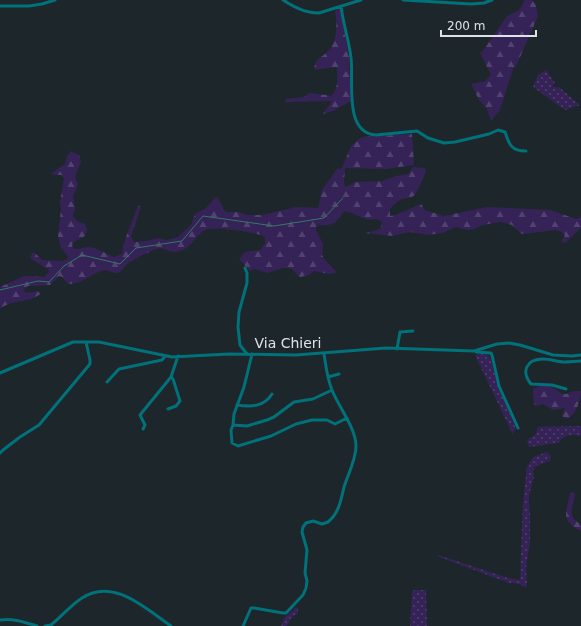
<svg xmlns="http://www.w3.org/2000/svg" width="581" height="626" font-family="'DejaVu Sans',sans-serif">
<defs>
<pattern id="grass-dots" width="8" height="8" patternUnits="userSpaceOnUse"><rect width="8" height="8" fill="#352257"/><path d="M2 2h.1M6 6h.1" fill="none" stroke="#52426f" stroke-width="1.8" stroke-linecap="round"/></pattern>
<pattern id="forest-firs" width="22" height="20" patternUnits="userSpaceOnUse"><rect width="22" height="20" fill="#352257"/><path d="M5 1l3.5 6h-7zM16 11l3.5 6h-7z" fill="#52426f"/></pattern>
</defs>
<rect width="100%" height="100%" fill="#1d262b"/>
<path fill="url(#grass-dots)" d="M546,70L555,83L552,87H559L580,105L565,110L533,87L538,75Z
M481,354L488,355L491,359L498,387L516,429L513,432V435L475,355Z
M581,426V436C572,435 564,434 559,443L529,447L527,440L535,435L538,427Z
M547,452L551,457L550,461L541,464L535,467L533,471L534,477L529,495V504L530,513V542L526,568L527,583L526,588C522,584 515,583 509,583L437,556L438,555L508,578L520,580L523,502L527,467L533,457Z
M415,590H426L427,626H410L412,591Z
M296,607L298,609V613L291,618L287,626H281L284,618Z"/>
<path fill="url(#forest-firs)" d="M525,0H532L536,5L538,16L517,64L513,69L500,110L491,121L487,109L479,100L471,84L485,81L491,75L480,53L485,48L507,16L519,10Z
M340,8L349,58L351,101L333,111L323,114L332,101L285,102L286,99L304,97L309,93L326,95L331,96C339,89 337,78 337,67L314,70C316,56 320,60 328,51C338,41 337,24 335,11Z
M412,134L414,165L386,169L345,168L344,184L346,187L355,182L382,181L396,176L408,174L413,167L425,168L426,171C425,175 416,194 415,195C411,198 407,198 402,199C398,201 392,206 390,209V216L395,215L421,204L425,210L444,216L487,207L550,210L576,219L581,217V228L565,243L561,242L565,235L561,232L556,230L523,234L520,233L512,225L501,222L482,225L474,229L468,230L456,227L443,233L428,235L410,232L392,236L365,233C371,231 375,232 381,228L382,222C377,217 372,221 366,219C359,217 352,212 345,211C336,221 334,227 319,225L316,227V230L323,244L322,255L325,260L336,271L335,273L329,274L314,271L309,275L301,277L298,276L292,269L289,268H283L267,273L255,269L250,271L239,259L245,252L260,250L265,243V237C257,232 210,225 203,231C193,239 192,248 177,252C170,253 163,246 156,249C150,251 130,261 126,265C124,267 122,270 120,272C114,275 110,270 105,270C92,272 82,285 68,284L62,277L59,276L50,285L28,286L25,288L24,291L26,293L39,291L41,294L31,299L11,303L0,308V287L24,276L44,277L48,273L49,270L30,258L32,253H35L42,260L63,261L68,258L67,255L61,248L58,236L61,209L60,202L64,178L62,175H53L52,173L65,164L67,156L71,151L79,155L81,161L75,177L78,185L73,196L75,209L73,216L77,221L85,224L87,230L85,236L74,242L72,245L73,248C79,250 84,247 89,247C98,248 106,254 114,257L122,254L123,245L138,206L141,207L140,210L131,236L134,242L146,241L158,238L167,240L178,237L191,225L195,214L206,208L216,197L218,198L224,210L227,212H238L247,215H262L296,207L318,208L319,205L322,190L337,169L342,168L351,146L362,137Z
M550,386L563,394H566L574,391H581C580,402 577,412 568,419L562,416L565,408L553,410L543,404L536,406L534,404L533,392V389L539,386Z
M573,492L575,494C574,507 565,516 581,524V531C560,520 566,514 570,493Z"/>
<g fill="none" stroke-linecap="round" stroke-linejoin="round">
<path stroke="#327a67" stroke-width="1" d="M0,290L38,281L49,282L64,266L82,255L120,264L136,248L182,241L203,216L274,226L324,218L343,198"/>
<path stroke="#01717a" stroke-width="3" d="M283,0C294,7 305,13 319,13L361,0
M403,0L471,4L484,3L492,0
M0,6H29L42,4L55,0
M341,6C343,24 349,40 351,58C354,79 343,133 376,135L417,131L428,138L444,143L455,142L489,134L498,130L505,132C509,144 511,151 526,151
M245,268L247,273V283L239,312L238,327L240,345L247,354
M397,349L400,332L413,331
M476,352L491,353L492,355L499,386L518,428
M252,354L244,387L234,414L233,425L231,430L232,443L238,446L271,436L296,424L312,420H327L335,424L347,418
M0,373L73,342H99L172,357L229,354L296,355L386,348L474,351L497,344L509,343L520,345L553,355L572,356L581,355
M328,377L339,374
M107,382L119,369L162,360L165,356
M566,389L552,385L531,384C521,372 526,359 543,359C550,359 558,362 565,362C570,362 576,361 581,361
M237,405C251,407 264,407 272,394
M168,409L176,406L180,401L173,379L171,377
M233,425L247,426L267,420L274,417L294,402L313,399L332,390
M143,429L145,425L140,415L171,377L178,356
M0,453L3,450L20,437L39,425L90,364V360L86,342
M0,620C13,618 24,622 37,626
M45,626L51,625C62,616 71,605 82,598C113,577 146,609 171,626
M243,626L251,608H254L283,613H286L303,595L306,588L307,581L305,573L307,550L302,532L303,527L306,523L313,521L322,524L328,522C339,513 341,500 344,487C348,474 356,460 356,446C356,428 338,406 332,390C327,378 326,366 324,354"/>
</g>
<g text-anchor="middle" stroke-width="3" stroke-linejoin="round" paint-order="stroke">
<g font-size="14" fill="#dce2e5" stroke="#1d262b">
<text x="288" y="348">Via Chieri</text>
</g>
</g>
<path d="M441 30v6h95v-6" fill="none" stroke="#dce2e5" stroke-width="2"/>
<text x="447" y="30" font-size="12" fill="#dce2e5" stroke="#1d262b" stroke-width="3" paint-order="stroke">200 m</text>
</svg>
